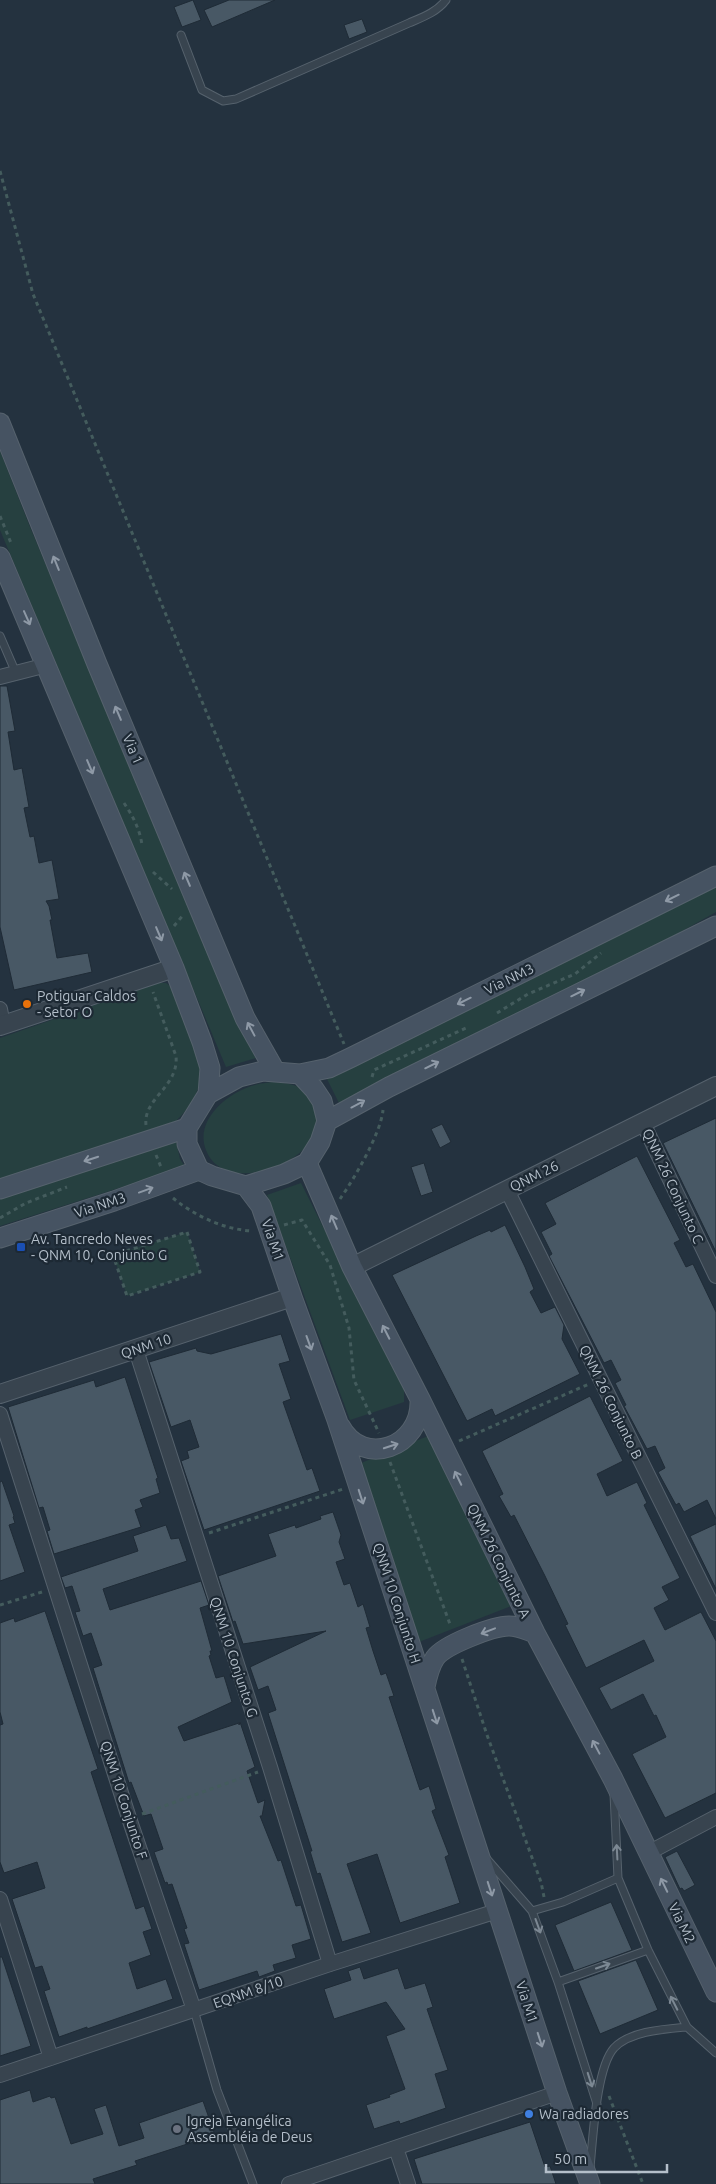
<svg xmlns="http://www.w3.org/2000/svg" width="716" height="2184" font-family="Ubuntu,sans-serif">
<rect width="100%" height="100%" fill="#24323f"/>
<path fill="#264040" d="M0,451L30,527L238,1025L256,1058L226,1067L0,530Z
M716,881V912L677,934L339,1103L326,1077Z
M158,983H166L173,988C192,1037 223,1077 176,1121L0,1180V1038Z
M273,1082C291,1083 311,1087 315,1107C316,1112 319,1121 318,1126C310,1166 223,1196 206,1150C194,1120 228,1092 255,1085C261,1083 267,1083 273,1082Z
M176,1141L180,1159L185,1167L0,1226V1199Z
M301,1183L404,1388V1402L350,1420L267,1195Z
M187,1232L200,1272L127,1296L113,1255Z
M428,1436L511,1606L419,1642L361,1463Z"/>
<path fill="#485865" stroke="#1f2b36" d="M193,0L201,20L182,27L174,7Z
M229,0H275L212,27L204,10Z
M362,19L367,32L349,39L344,25Z
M0,686H7L15,731L8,732L14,770L22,768L29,807L24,808L30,837L34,836L39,863L52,860L59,899L46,901L49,906L52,920H50L57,958L88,953L92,972L14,990L0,927Z
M716,1118V1252L663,1143Z
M442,1124L451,1142L440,1148L431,1129Z
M637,1156L680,1240L674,1243L686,1267L693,1264L716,1312V1519L707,1500L684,1512L679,1503L676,1505L658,1472L665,1468L655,1446L647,1449L624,1406L626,1405L615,1383L621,1380L611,1360L604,1363L549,1256L552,1254L541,1232L556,1224L545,1203Z
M424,1163L433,1192L421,1196L411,1167Z
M505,1225L525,1267L534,1289L530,1292L541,1313L555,1307L564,1325L562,1339L580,1374L495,1416L492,1409L467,1421L392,1275L476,1236L490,1230L491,1232Z
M281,1334L290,1361L279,1364L291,1399L283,1402L307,1470L312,1468L320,1491L204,1530L181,1461L189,1458L187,1451L199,1447L190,1420L171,1427L149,1362L196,1348L197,1351L211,1354Z
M125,1377L158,1478L156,1479L160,1493L140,1500L143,1507L135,1510L141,1527L54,1554L47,1531L50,1530L43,1507L39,1508L8,1407L94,1380L96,1387Z
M590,1396L623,1461L597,1474L607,1496L637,1482L647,1503L644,1505L680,1578L662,1587L669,1600L654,1608L665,1630L701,1612L716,1641V1793L665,1818L632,1754L666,1737L656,1715L654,1716L643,1694L611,1710L599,1688L654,1661L644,1640L586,1668L565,1625L568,1624L545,1576L514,1515L511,1517L499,1496L503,1494L482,1451Z
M2,1481L14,1516L13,1517L15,1523L9,1525L25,1572L0,1581V1482Z
M333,1512L341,1535L339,1542L345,1559L336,1562L344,1585L350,1583L358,1607L363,1604L370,1627L366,1628L373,1651L381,1675L386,1673L394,1696L389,1697L420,1790L429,1786L436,1809L432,1811L449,1855L445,1857L460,1903L400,1923L377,1854L347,1864L371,1933L342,1942L320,1873L317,1874L310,1851H312L268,1713L276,1710L268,1686L258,1690L250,1667L326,1631L243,1644L235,1621L233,1622L218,1576L276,1556L268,1534L295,1525L296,1528L321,1519L320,1516Z
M716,1524V1589L690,1536Z
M166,1525L171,1539L179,1538L187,1561L103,1589L110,1610L201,1581L209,1605L200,1608L212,1651H210L211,1655L209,1656L216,1678L224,1676L232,1702L178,1727L184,1741L239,1723V1725L240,1722L255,1767L247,1771L258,1803L265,1800L262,1816H260L278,1861L281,1860L296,1906L301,1905L311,1939L292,1945L296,1958L273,1965L275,1971L259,1977L257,1971L199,1990L184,1944L189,1943L184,1929L187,1928L172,1884L168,1885L167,1882L165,1883L154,1852L163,1849L151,1814L144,1816L131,1782L129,1783L93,1668L102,1665L91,1633L83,1636L75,1612L80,1611L72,1586L65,1588L61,1577L138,1551L133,1536Z
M45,1611L98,1769L91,1772L136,1909L144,1906L152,1929L143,1932L151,1955L129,1963L137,1989L166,1979L173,1999L87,2029V2027L59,2037L44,1991L50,1989L42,1966L35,1968L12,1899L45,1888L37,1862L4,1873L0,1862V1725L3,1724L0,1712V1623L14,1618L15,1622Z
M677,1851L695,1885L684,1891L682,1888L680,1889L665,1857Z
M611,1902L632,1950L574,1971L555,1925Z
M0,1957H2L31,2046L0,2056Z
M636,1960L658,2010L600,2034L578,1981Z
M360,1967L364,1979L398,1968L405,1989L425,1983L433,2007L427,2009L448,2070L435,2074L446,2108L400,2124L399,2121L374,2129L366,2105L390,2097L389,2095L405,2089L386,2036L405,2029L386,2002L334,2019L324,1989L351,1980L348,1971Z
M30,2090L33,2102L50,2096L51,2098L55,2097L71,2144L103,2134L94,2109L106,2105L119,2146L144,2138L139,2123L203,2101L215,2135L135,2161L137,2165L93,2179L95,2184H0V2100Z
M530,2122L545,2167L550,2166L556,2184H422L414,2159Z"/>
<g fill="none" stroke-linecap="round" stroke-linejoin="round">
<defs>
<path id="service" d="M181,35L202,90L223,101L236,99L409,23C423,17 437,12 446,0
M0,636L16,673
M614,1794L618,1878L648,1950L687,2027L716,2053
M486,1858L532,1911L558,1982L597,2104
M532,1911L563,1902L618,1878
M558,1982L648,1950
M194,2010L217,2090L253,2184
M590,2167C593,2139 596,2068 614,2048C630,2031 665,2029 687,2027"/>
<path id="minor" d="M0,677L47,665
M0,1009L3,1025
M643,1123L716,1276
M507,1190L716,1613
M136,1350L270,1767L330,1964
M0,1414L129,1818L194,2010
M648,1853L716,1817
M0,1899L51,2058
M0,2075L330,1964L497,1911
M396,2148L408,2184
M289,2184L557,2093"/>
<path id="tertiary" d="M0,1026L174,968
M352,1267L716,1086
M0,1394L292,1297"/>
<path id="secondary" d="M0,423L97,664L245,1018L275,1071
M0,557L174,968L202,1042L210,1068L208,1094
M263,1071L300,1074L314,1089L322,1101L327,1121L320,1142L307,1163L284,1174L246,1186L212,1176L199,1170L187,1144V1128L208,1094L239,1077Z
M300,1074L329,1068L350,1058L716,876
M327,1121L389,1087L716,926
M307,1163L352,1267L420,1399L535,1633L613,1779L716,1992
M246,1186L261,1206L292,1297L337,1420L557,2093L590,2184
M0,1189L187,1128
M0,1238L114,1201L199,1170
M340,1426C363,1469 422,1447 420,1400
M425,1687C427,1677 429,1667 435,1658C444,1645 493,1626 509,1626C518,1626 526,1630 535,1633"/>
</defs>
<use href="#service" stroke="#56626d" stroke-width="9"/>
<use href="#minor" stroke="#56626d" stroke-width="16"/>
<use href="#tertiary" stroke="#56626d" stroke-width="20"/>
<use href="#secondary" stroke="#56626d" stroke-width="21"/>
<path stroke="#445c5d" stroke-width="3" stroke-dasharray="4 4" stroke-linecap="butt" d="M0,171L33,294L344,1044
M0,516L11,543
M124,803C133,816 140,830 142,845
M153,872L172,889
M174,926L184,914
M497,1013L528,994L575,974L601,953
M372,1077L374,1070L466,1028
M146,1125C143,1098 179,1087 176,1056L153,992
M156,1155L161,1167
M173,1198C195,1216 225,1230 253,1231
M340,1199C354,1179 381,1133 383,1110
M0,1218L26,1203L67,1187
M284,1225L302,1220L330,1265L349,1328L354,1380L379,1433
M187,1232L200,1272L127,1296L113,1255Z
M459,1441L589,1384
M390,1462L451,1627
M209,1533L343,1489
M0,1605L42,1592
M462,1659L487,1735L541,1882L544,1897
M142,1814L258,1772
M609,2096L643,2184"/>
<use href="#service" stroke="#38444f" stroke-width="7"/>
<use href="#minor" stroke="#38444f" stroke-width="14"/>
<use href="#tertiary" stroke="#38444f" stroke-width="18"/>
<use href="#secondary" stroke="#465362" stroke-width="19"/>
</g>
<defs><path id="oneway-shaft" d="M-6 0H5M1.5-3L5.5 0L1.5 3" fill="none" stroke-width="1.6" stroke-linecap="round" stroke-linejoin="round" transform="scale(1.25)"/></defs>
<g stroke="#8e99a6">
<use href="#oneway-shaft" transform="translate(56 563) rotate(-112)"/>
<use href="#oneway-shaft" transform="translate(27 618) rotate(66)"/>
<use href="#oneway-shaft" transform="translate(118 713) rotate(-113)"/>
<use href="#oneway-shaft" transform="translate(90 767) rotate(67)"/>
<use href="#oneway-shaft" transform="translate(187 879) rotate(-113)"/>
<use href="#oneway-shaft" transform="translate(672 898) rotate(154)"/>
<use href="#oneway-shaft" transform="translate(159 934) rotate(67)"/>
<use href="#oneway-shaft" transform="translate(578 993) rotate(-26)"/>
<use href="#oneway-shaft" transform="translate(464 1001) rotate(154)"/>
<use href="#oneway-shaft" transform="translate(251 1029) rotate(-118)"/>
<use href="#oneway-shaft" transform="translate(432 1065) rotate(-26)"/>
<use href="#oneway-shaft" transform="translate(358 1104) rotate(-28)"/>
<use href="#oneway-shaft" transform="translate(91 1159) rotate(162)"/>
<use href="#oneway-shaft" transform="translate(146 1190) rotate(-20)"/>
<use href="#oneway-shaft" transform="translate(334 1222) rotate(-113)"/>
<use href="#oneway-shaft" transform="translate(386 1332) rotate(-117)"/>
<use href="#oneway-shaft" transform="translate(309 1343) rotate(70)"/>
<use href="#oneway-shaft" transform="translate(391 1446) rotate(-18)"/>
<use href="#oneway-shaft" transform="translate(458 1478) rotate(-116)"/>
<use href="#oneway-shaft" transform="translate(361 1497) rotate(72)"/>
<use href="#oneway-shaft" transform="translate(488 1631) rotate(159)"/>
<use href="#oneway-shaft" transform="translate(435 1717) rotate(72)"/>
<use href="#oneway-shaft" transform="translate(596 1747) rotate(-118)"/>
<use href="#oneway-shaft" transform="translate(664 1885) rotate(-116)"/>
<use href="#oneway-shaft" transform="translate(490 1889) rotate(72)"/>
<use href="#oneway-shaft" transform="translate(540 2040) rotate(72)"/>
</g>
<g stroke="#7c8893">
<use href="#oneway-shaft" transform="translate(617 1852) rotate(-93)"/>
<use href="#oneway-shaft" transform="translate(538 1926) rotate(70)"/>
<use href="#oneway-shaft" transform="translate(603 1966) rotate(-19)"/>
<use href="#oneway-shaft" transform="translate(674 2003) rotate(-117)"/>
<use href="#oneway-shaft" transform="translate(590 2080) rotate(72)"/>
</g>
<circle fill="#e8710a" stroke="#1d2934" stroke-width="2" cx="27" cy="1004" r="5"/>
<rect fill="#1a4fb4" stroke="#1d2934" stroke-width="2" x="16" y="1242" width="10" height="10" rx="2.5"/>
<circle fill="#3f7fe0" stroke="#1d2934" stroke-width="2" cx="529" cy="2114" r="5"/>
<circle fill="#6b7280" stroke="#1d2934" stroke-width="2" cx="177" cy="2129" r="5"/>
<g text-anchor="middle" stroke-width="4.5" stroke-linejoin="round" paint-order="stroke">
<g font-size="14" fill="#b4bfca" stroke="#1d2934">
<text transform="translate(133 749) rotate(67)" y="5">Via 1</text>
<text transform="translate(509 979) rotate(-26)" y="5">Via NM3</text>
<text transform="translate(534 1176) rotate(-26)" y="5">QNM 26</text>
<text transform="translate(673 1186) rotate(65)" y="5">QNM 26 Conjunto C</text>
<text transform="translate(100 1205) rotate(-18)" y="5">Via NM3</text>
<text transform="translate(273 1240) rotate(71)" y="5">Via M1</text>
<text transform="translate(146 1346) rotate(-18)" y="5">QNM 10</text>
<text transform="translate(611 1402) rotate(64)" y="5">QNM 26 Conjunto B</text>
<text transform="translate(499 1561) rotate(64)" y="5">QNM 26 Conjunto A</text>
<text transform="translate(397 1603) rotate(72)" y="5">QNM 10 Conjunto H</text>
<text transform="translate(234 1657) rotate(72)" y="5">QNM 10 Conjunto G</text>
<text transform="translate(124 1800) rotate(72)" y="5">QNM 10 Conjunto F</text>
<text transform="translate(682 1923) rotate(64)" y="5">Via M2</text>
<text transform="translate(248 1992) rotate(-19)" y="5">EQNM 8/10</text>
<text transform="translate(527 2002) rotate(72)" y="5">Via M1</text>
</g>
<g font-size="14" fill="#b4bfca" stroke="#1d2934" text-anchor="start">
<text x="37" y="1001">Potiguar Caldos<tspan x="37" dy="16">- Setor O</tspan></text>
<text x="31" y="1244">Av. Tancredo Neves<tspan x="31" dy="16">- QNM 10, Conjunto G</tspan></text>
<text x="539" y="2119">Wa radiadores</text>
<text x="187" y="2126">Igreja Evangélica<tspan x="187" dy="16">Assembléia de Deus</tspan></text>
</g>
</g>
<path d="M546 2164v8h121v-8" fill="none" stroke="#b4bfca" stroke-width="2.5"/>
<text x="554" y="2164" font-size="15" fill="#b4bfca" stroke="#1d2934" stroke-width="4" paint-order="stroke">50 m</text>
</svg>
